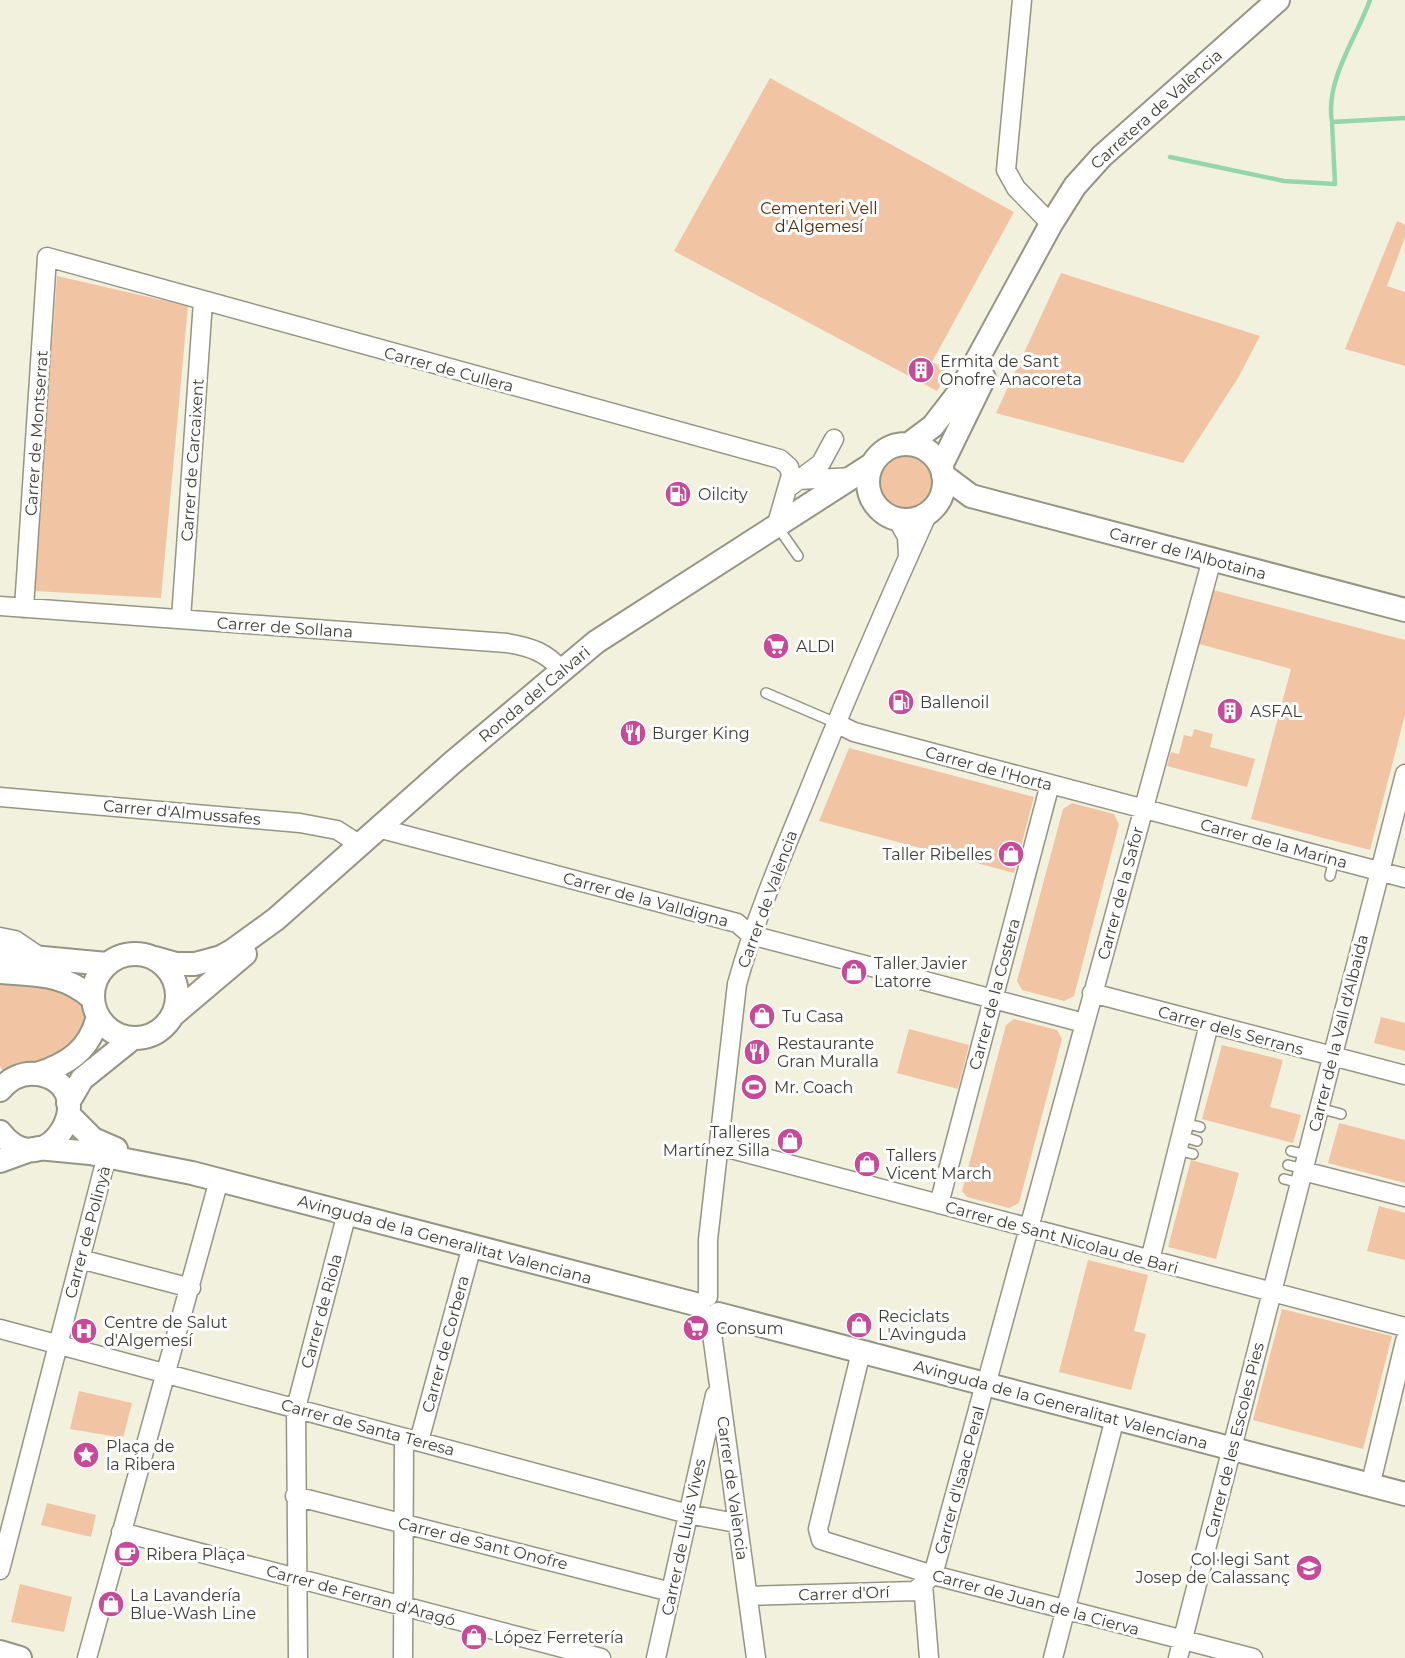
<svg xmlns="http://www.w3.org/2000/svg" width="1405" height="1658" font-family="Montserrat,sans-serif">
<rect width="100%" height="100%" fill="#f1f1de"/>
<path fill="#f1c5a4" d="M770,78L1014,212L932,362L948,370L937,391L674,251Z
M1397,221L1405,225V237L1387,286L1405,292V366L1345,349Z
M1061,273L1260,336L1238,378L1183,463L996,413Z
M57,276L188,306L161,598L34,591Z
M876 482a29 29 0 1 1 58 0a29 29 0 1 1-58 0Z
M1213,590L1405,640V715L1370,850L1251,819L1291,669L1199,644Z
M1194,729L1213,734L1210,747L1255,759L1247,787L1167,766L1171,752L1179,754L1184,735L1192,737Z
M849,748L1034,797L1014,873L819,821Z
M1072,803L1114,814L1119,824L1074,996L1064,1001L1022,990L1017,981L1063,809Z
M0,981L50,984L82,1003L87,1021C83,1029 80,1041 74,1046C54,1063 25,1061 3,1071L0,1066Z
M1381,1017L1405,1023V1051L1374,1043Z
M1014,1019L1057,1030L1062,1039L1019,1203L1009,1208L967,1197L962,1191L1006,1025Z
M909,1029L969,1045L958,1089L897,1073Z
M1222,1045L1283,1060L1270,1107L1301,1115L1293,1143L1202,1119Z
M1339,1123L1405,1140V1183L1328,1163Z
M1191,1160L1239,1173L1216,1259L1168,1247Z
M1379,1206L1405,1213V1260L1367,1251Z
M1088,1260L1148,1275L1134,1331L1146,1334L1131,1390L1059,1372Z
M1282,1309L1392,1336L1363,1449L1253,1420Z
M79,1391L132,1403L123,1438L70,1429Z
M47,1503L96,1515L91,1537L41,1525Z
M20,1584L72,1597L64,1632L11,1622Z"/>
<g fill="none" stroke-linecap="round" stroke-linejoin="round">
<path stroke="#94d6aa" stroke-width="4.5" d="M1370,0C1356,39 1325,80 1332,122L1405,118
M1170,157L1284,181L1335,184L1332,122"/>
<defs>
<path id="service" d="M777,526L798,556
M766,693L836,723
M1330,876L1334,859
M1319,1108L1341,1114
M1184,1123L1200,1127
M1181,1136L1197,1141
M1177,1150L1193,1154
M1291,1151L1307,1155
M1288,1165L1304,1169
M1284,1179L1300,1183"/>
<path id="minor" d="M1022,0L1006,170L1016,188L1051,224
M798,480L853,477
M788,488L821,463L834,439
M897,519L907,537L908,556
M0,606L507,643C530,647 547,652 562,671
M24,608L47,257L780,459L789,467L791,475L776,527
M181,619L203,301
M836,723L854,732L1405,878
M0,797L300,823L337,830L359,844
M378,828L737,923L751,935L1084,1023
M0,937L15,940L40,957
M1092,993L1405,1075
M720,1146L1405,1327
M1303,1171L1405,1197
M939,1204L1050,784
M80,1259L191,1288
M1150,1260L1209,1024
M708,1297V1240L737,984C755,919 781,858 807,795C845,700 886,606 928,513
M710,1319L756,1658
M0,1329L688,1514L736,1523
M861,1352L818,1529L821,1540L933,1575L1253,1658
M989,1374L1212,559
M419,1441L472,1246
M1373,1474L1405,1341
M295,1496L671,1592
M121,1532L601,1658
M0,1570L107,1155
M933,1575L985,1384
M923,1584L929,1658
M748,1596L915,1591L933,1575
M87,1658L219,1180
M298,1658L296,1408L347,1213
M403,1658L404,1438
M656,1658L715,1395
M1053,1658L1115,1418
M1178,1658L1405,774"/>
<path id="tertiary" d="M868 482a38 38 0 1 1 76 0a38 38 0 1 1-76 0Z
M909,444L933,426L960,391L1051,224L1075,186L1102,156L1278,0
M941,466L984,378
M943,475L971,496L1405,610
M93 996a42 42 0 1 1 84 0a42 42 0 1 1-84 0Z
M0,954L107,964
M155,958L176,964H195L221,957L232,951L276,919L452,763L596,642L871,465
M0,972C37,975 63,973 92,998
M173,1015L245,954
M37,1074C68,1064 90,1050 98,1016
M0,1090C9,1079 22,1072 37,1074C107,1085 47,1192 0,1132
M68,1103L82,1079L133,1038
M69,1115L93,1139L116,1149
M38,1148L90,1153L192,1173L699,1305
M0,1161L33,1149
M718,1314L1405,1494
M0,1652L20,1658"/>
</defs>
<use href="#service" stroke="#959583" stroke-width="12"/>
<use href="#minor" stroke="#959583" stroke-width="21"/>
<use href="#tertiary" stroke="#959583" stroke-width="26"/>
<use href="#service" stroke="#fff" stroke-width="9"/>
<use href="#minor" stroke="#fff" stroke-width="18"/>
<use href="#tertiary" stroke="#fff" stroke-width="22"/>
</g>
<defs>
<symbol id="building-disc" viewBox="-11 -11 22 22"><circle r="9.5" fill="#c74997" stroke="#fff"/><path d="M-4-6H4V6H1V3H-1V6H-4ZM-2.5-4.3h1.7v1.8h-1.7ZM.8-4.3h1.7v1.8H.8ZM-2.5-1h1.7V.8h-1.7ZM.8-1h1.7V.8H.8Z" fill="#fff"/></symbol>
<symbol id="fuel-disc" viewBox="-11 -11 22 22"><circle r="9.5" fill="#c74997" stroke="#fff"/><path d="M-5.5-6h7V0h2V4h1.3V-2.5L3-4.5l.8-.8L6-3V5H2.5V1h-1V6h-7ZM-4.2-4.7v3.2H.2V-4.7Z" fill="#fff"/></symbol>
<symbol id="supermarket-disc" viewBox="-11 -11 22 22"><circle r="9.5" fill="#c74997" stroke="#fff"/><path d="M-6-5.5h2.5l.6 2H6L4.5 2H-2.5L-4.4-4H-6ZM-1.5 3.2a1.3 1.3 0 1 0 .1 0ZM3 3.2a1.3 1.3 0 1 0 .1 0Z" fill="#fff"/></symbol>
<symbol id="restaurant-disc" viewBox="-11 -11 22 22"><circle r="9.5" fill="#c74997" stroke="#fff"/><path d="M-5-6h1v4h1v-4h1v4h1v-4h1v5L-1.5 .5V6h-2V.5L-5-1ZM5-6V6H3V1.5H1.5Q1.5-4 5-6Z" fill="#fff"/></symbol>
<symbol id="shop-disc" viewBox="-11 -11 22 22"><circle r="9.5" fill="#c74997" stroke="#fff"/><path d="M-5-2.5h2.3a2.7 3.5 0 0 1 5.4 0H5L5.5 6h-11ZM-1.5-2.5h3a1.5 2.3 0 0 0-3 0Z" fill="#fff"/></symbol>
<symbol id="stadium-disc" viewBox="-11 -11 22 22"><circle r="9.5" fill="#c74997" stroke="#fff"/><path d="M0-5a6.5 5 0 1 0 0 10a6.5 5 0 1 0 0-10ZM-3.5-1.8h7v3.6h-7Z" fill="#fff"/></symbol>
<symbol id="hospital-disc" viewBox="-11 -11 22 22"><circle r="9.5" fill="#c74997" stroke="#fff"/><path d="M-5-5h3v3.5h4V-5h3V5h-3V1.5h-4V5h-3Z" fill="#fff"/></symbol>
<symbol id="sight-disc" viewBox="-11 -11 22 22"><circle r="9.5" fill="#c74997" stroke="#fff"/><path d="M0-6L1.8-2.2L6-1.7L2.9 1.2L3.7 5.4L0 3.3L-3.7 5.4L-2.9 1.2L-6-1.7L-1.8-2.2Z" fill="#fff"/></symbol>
<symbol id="cafe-disc" viewBox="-11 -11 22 22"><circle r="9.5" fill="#c74997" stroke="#fff"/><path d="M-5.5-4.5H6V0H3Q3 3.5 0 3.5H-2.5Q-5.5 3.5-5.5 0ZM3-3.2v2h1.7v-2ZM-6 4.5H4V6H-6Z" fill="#fff"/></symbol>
<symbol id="school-disc" viewBox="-11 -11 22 22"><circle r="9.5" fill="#c74997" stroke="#fff"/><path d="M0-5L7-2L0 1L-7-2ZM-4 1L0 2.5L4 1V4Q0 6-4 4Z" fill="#fff"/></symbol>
</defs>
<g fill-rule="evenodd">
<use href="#building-disc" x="906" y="355" width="30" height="30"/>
<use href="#fuel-disc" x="663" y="479" width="30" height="30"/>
<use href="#supermarket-disc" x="761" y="631" width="30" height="30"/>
<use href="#fuel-disc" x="886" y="687" width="30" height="30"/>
<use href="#building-disc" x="1215" y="696" width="30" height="30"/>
<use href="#restaurant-disc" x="618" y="718" width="30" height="30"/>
<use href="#shop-disc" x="996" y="839" width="30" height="30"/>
<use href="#shop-disc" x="839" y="957" width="30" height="30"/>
<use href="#shop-disc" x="747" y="1001" width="30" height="30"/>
<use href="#restaurant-disc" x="742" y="1037" width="30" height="30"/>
<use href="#stadium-disc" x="739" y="1072" width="30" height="30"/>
<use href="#shop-disc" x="775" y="1126" width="30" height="30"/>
<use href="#shop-disc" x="852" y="1149" width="30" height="30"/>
<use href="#shop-disc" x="844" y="1310" width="30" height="30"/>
<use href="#supermarket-disc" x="681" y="1313" width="30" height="30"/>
<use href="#hospital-disc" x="69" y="1316" width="30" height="30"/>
<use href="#sight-disc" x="71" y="1440" width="30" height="30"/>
<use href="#cafe-disc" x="112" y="1539" width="30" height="30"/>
<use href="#school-disc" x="1294" y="1553" width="30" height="30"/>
<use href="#shop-disc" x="96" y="1589" width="30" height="30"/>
<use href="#shop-disc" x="459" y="1622" width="30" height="30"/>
</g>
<g text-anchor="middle" stroke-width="6" stroke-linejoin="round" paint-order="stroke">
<g font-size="16" fill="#3d3d35" stroke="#fff">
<text transform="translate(1156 109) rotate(-42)" y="6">Carretera de València</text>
<text transform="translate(449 369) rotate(15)" y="6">Carrer de Cullera</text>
<text transform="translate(36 433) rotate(-86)" y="6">Carrer de Montserrat</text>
<text transform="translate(192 460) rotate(-86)" y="6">Carrer de Carcaixent</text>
<text transform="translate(1188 553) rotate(15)" y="6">Carrer de l'Albotaina</text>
<text transform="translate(285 627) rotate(4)" y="6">Carrer de Sollana</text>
<text transform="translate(534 694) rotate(-40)" y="6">Ronda del Calvari</text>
<text transform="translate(989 768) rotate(15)" y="6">Carrer de l'Horta</text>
<text transform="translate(182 812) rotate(5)" y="6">Carrer d'Almussafes</text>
<text transform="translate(1274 843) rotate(15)" y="6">Carrer de la Marina</text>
<text transform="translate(1120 893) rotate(-75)" y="6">Carrer de la Safor</text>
<text transform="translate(646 899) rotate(15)" y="6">Carrer de la Valldigna</text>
<text transform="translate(767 899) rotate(-70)" y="6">Carrer de València</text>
<text transform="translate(994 994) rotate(-75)" y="6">Carrer de la Costera</text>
<text transform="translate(1231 1030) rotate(15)" y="6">Carrer dels Serrans</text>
<text transform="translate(1338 1033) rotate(-76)" y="6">Carrer de la Vall d'Albaida</text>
<text transform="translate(87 1232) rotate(-75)" y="6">Carrer de Polinyà</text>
<text transform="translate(1062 1237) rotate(15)" y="6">Carrer de Sant Nicolau de Bari</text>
<text transform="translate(445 1239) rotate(15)" y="6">Avinguda de la Generalitat Valenciana</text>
<text transform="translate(321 1311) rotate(-75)" y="6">Carrer de Riola</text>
<text transform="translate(445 1344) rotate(-75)" y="6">Carrer de Corbera</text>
<text transform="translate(1061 1404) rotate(15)" y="6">Avinguda de la Generalitat Valenciana</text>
<text transform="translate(368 1427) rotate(15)" y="6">Carrer de Santa Teresa</text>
<text transform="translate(1234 1440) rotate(-76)" y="6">Carrer de les Escoles Pies</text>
<text transform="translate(959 1480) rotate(-75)" y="6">Carrer d'Isaac Peral</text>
<text transform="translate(733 1488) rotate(82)" y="6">Carrer de València</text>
<text transform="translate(683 1537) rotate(-78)" y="6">Carrer de Lluís Vives</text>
<text transform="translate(483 1543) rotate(14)" y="6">Carrer de Sant Onofre</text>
<text transform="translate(844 1593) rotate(-2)" y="6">Carrer d'Orí</text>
<text transform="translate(361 1595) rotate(15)" y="6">Carrer de Ferran d'Aragó</text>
<text transform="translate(1036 1602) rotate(15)" y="6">Carrer de Juan de la Cierva</text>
</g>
<g font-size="16" fill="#522c08" stroke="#fff">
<text x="819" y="214">Cementeri Vell<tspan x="819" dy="18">d'Algemesí</tspan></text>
</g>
<g font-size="16" fill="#3d3d35" stroke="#fff" text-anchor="start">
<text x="940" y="367">Ermita de Sant<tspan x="940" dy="18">Onofre Anacoreta</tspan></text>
<text x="698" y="500">Oilcity</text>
<text x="796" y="652">ALDI</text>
<text x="920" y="708">Ballenoil</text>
<text x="1250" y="717">ASFAL</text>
<text x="652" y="739">Burger King</text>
<text x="992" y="860" text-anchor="end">Taller Ribelles</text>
<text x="874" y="969">Taller Javier<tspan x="874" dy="18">Latorre</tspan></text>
<text x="782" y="1022">Tu Casa</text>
<text x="777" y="1049">Restaurante<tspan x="777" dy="18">Gran Muralla</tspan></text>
<text x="774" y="1093">Mr. Coach</text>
<text x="770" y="1138" text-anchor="end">Talleres<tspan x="770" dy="18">Martínez Silla</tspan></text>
<text x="886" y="1161">Tallers<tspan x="886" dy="18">Vicent March</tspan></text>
<text x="878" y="1322">Reciclats<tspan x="878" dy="18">L'Avinguda</tspan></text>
<text x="104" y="1328">Centre de Salut<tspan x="104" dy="18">d'Algemesí</tspan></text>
<text x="716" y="1334">Consum</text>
<text x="106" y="1452">Plaça de<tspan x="106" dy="18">la Ribera</tspan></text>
<text x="146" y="1560">Ribera Plaça</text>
<text x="1290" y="1565" text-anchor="end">Col·legi Sant<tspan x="1290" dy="18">Josep de Calassanç</tspan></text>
<text x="130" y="1601">La Lavandería<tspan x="130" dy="18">Blue-Wash Line</tspan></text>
<text x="494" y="1643">López Ferretería</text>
</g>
</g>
</svg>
